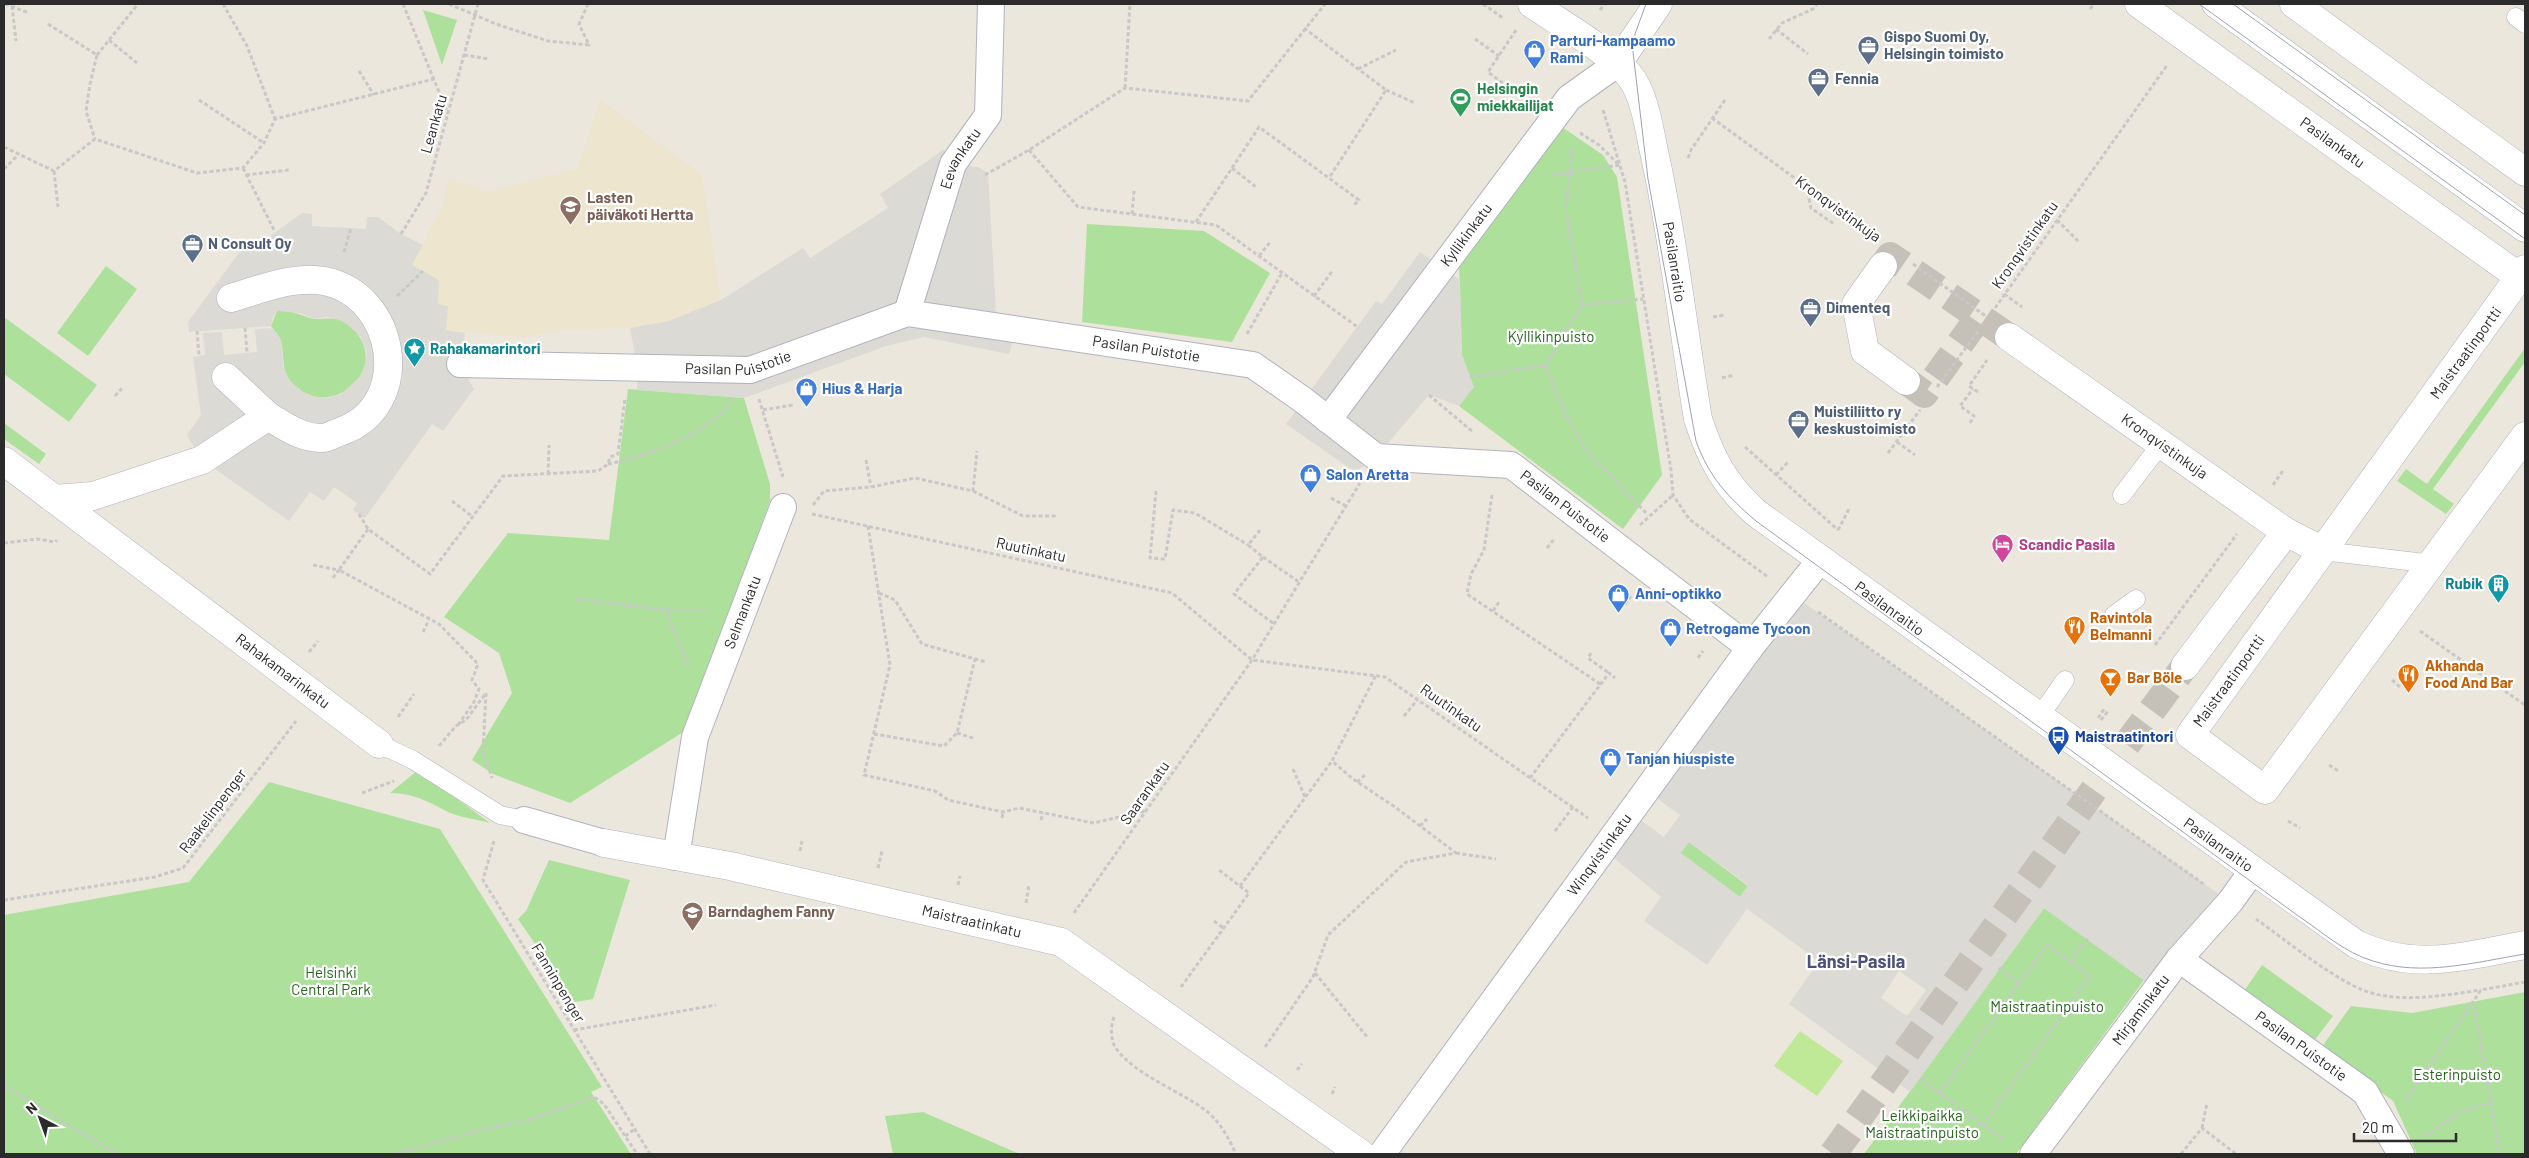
<svg xmlns="http://www.w3.org/2000/svg" width="2529" height="1158" font-family="Barlow,sans-serif">
<rect width="100%" height="100%" fill="#ece7dd"/>
<path fill="#ede5cd" d="M600,99L702,175L721,300L669,321L630,328L562,330L523,338L446,330L448,306L438,304L411,265L442,207L449,178L488,192L577,169Z"/>
<path fill="#ade19b" d="M423,10L457,20L442,65Z
M1562,127L1603,155L1617,177L1662,475L1623,529L1459,406L1473,387L1462,355L1459,266Z
M1087,224L1204,231L1270,273L1232,342L1082,322Z
M106,266L137,289L88,356L57,333Z
M285,310C295,312 305,317 314,319C327,320 335,315 347,324C399,363 331,427 291,382C281,371 285,355 281,342C280,336 274,331 271,326L277,311Z
M4,317L97,385L69,422L4,374Z
M2525,348V362L2433,489L2454,504L2446,514L2397,481L2406,469L2427,484Z
M628,389L744,398L770,484V501L685,731L570,803L493,774L472,760L512,693L499,653L444,617L508,533L609,540Z
M4,423L46,454L39,464L4,439Z
M418,770L490,823C475,819 457,817 444,810C428,801 409,792 390,793Z
M269,782L440,829L602,1087L591,1092L631,1154H4V915L189,882Z
M1689,842L1748,886L1740,897L1680,853Z
M549,860L630,880L593,999L575,1002L518,919L526,911Z
M2044,908L2144,980L2016,1154H1864Z
M2262,965L2333,1016L2314,1041L2244,991Z
M2525,992V1154H2417L2393,1101L2321,1048L2351,1006L2412,1013Z
M923,1112L1020,1154H893L885,1116Z"/>
<path fill="#bfe897" d="M1800,1031L1843,1061L1817,1096L1774,1066Z"/>
<path fill="#dcdad4" fill-rule="evenodd" d="M943,150L953,164L978,167L988,173L996,312L1020,318L1009,354L924,337L886,346L744,398L637,390V367L630,328L669,321L721,300L803,248L810,258L888,208L880,194Z
M302,213L312,214V226L351,228L366,229L367,217H378L401,234L423,245L412,265L439,280L438,304L448,306L446,330L465,333L460,364L474,389L443,431L432,424L365,518L353,510L357,503L334,487L324,501L310,492L289,521L202,460L187,435L201,415L193,357L205,355L203,333L222,332L224,355L257,352L255,329L272,328L281,339L284,369L290,381L303,392L315,397L328,398L341,394L361,376L365,366L367,353L361,337L347,324L337,319L327,317L315,319L300,313L277,311L273,317L271,326L189,332L188,322L241,250L269,237Z
M1420,252L1460,280L1462,355L1474,387L1459,406L1429,395L1376,457L1355,472L1286,424L1376,301L1382,304Z
M1794,596L2230,902L2157,990L2044,908L1910,1092L1789,1004L1819,961L1747,909L1707,965L1644,921L1661,897L1603,849ZM1655,797L1680,815L1664,837L1639,819ZM1689,842L1748,885L1740,897L1681,853ZM1899,971L1926,990L1907,1016L1881,998Z"/>
<g fill="none" stroke-linecap="round" stroke-linejoin="round">
<path stroke="#c5c1b9" stroke-width="28" stroke-dasharray="28 14" stroke-linecap="butt" d="M1883,266L1890,256L2009,337
M1906,381L1924,394L1979,317
M1833,1154L2121,752L2185,666"/>
<defs>
<path id="service" d="M2516,17L2525,24
M2122,495L2161,444
M2323,551L2433,564
M2114,615L2136,599
M2040,716L2065,680
M379,744L413,760L500,815L524,820"/>
<g id="pedestrian">
<path id="s1" d="M907,313L953,164L988,115L991,4"/>
<path id="s2" d="M460,364L750,370L907,313L1253,365L1303,400L1376,457L1511,465L1750,648"/>
<path id="s3" d="M1328,420L1569,98L1618,63"/>
<path d="M524,820L604,843"/>
<path id="s4" d="M676,857L695,737L783,507"/>
<path id="s5" d="M2179,959L2365,1092L2401,1154"/>
<path id="s6" d="M1382,1154L1750,648L1821,559"/>
<path id="s7" d="M2033,1154L2179,959L2230,902L2253,870"/>
</g>
<g id="minor">
<path id="s8" d="M1532,4C1560,23 1609,51 1629,75C1643,91 1649,126 1653,147C1673,236 1683,328 1698,419C1711,459 1724,484 1756,513L2356,944C2415,972 2463,956 2525,945"/>
<path d="M2216,4L2525,228"/>
<path d="M1618,63L1658,4"/>
<path d="M1883,266L1856,304L1865,351L1906,381"/>
<path d="M2525,269L2190,735L2265,790L2525,436"/>
<path d="M231,298C259,290 294,275 324,281C397,295 414,405 342,431C336,433 326,439 320,438C301,438 283,425 268,416"/>
<path id="s9" d="M2009,337L2286,532L2323,551"/>
<path id="s10" d="M4,461L379,744"/>
<path d="M54,499L93,496L202,460L268,416L226,377"/>
<path d="M2185,666L2286,532"/>
<path id="s11" d="M604,843L730,866L1061,942L1361,1154"/>
</g>
<g id="tertiary">
<path id="s12" d="M2139,4L2525,281"/>
<path d="M2294,4L2525,172"/>
</g>
</defs>
<use href="#service" stroke="#b1b2be" stroke-width="19"/>
<use href="#pedestrian" stroke="#b1b2be" stroke-width="28"/>
<use href="#minor" stroke="#b1b2be" stroke-width="29"/>
<use href="#tertiary" stroke="#b1b2be" stroke-width="29"/>
<path stroke="#c8c8c8" stroke-width="3" stroke-dasharray="4 2.5" stroke-linecap="butt" d="M5,4L29,13
M223,4L247,46L275,119
M403,4L448,114
M449,4L496,24L548,41L589,45L579,24L588,4
M1483,4L1503,18
M12,6L16,41
M2090,9L2094,4
M1600,10L1605,4
M48,24L97,55L90,84L86,111L95,139
M1304,28L1386,90L1329,178
M1776,29L1808,54
M1516,30L1488,72L1527,101
M1475,39L1499,56
M1769,39L1782,23L1813,9L1817,4
M109,40L137,63
M97,55L138,4
M464,55L489,59
M1358,69L1396,50
M359,71L374,95
M1125,88L1130,4
M1386,90L1415,103
M199,100L264,143
M1603,110L1625,182L1671,470L1673,495L1689,519L1768,577
M1712,118L1876,237
M1580,133L1599,145L1619,165
M4,147L54,171L95,139L197,173L243,168L264,143L275,119L434,79
M1029,150L1078,207L1216,225L1359,328
M1688,158L1691,150L1725,100
M243,168L275,232
M1232,168L1259,127L1359,200L1354,205
M4,169L18,155
M54,171L58,207
M246,175L289,170
M985,175L1029,150L1125,88L1248,101L1325,4
M1551,175L1620,165
M1806,186L1811,208L1834,224
M1132,214L1134,191
M2057,220L2080,243
M1196,222L1232,168L1256,187
M401,234L426,193L478,4
M344,252L351,228
M1259,256L1271,241
M1913,264L1987,317
M2004,294L2022,307
M397,296L423,271
M1314,296L1333,270
M1582,305L1643,299
M1995,308L2168,64
M1713,317L1725,315
M245,328L247,352
M197,331L199,356
M1247,334L1282,273
M1545,365L1582,305L1566,209L1572,148
M1470,377L1545,365L1564,411L1586,450L1648,515
M1722,378L1734,375
M1937,387L1978,331
M1978,392L1969,386L1987,360
M1429,395L1473,432
M115,396L123,387
M759,399L783,477
M763,410L793,405
M1970,423L1974,416L1960,406L1973,389
M1897,442L1915,455
M1745,447L1838,530
M1888,453L1920,410
M866,460L871,487
M608,464C651,455 704,436 732,401
M548,474L549,445
M1776,475L1788,462
M2273,485L2284,469
M973,491L1023,516H1056
M1156,491L1150,558L1165,559L1173,510L1195,513L1248,545
M1492,495L1484,550L1471,574L1467,594L1600,684
M1331,498L1346,506
M452,501L473,517
M813,505L824,491L871,487L915,478L973,491L977,451
M359,514L368,529L430,574L503,476L598,471L608,464L610,457L618,454L625,398
M812,514L1172,593L1252,660L1385,677L1588,818
M1640,525L1673,495
M868,526L890,665L864,775L935,791L948,800L1003,812L1019,808L1094,823L1145,811
M368,529L339,570L439,624L478,664L472,680L479,689L474,702L458,725
M1260,530L1248,545L1263,557L1234,594L1274,624
M1838,530L1850,507
M4,543L37,539L55,542L57,540
M1547,548L1555,538
M1263,557L1299,582
M313,565L339,570L332,579
M879,593L895,600L922,644L986,662
M576,599L666,610L709,611
M1625,604L1631,596
M666,610L688,667
M1493,611L1499,602
M1818,612L2205,885
M2420,631L2525,705
M423,632L429,620
M1673,640L1679,632
M2155,645L2237,534
M309,652L318,641
M1591,653L1588,658L1609,673
M1698,658L1703,651
M2392,680L2400,687
M486,693L483,749L492,778
M1404,716L1418,699
M398,717L414,694
M2098,718L2104,709
M2101,720L2108,711
M957,733L973,738
M874,734L944,746L957,733L975,659
M439,746L456,726L466,720L486,693
M2329,765L2340,772
M1293,769L1305,797
M1530,778L1609,673L1615,678
M1357,782L1365,775
M362,793L394,781
M1002,818L1003,812
M1041,820L1043,813
M2288,821L2300,828
M1420,826L1427,819
M1555,831L1573,807
M494,841L483,880L650,1154
M800,851L802,841
M1456,853L1496,859
M878,868L882,851
M958,885L960,876
M1240,886L1332,761
M4,900L155,877L183,868L296,721
M1026,903L1029,884
M1074,913L1252,660L1360,483
M2256,919C2286,940 2341,986 2375,994C2410,1002 2446,995 2481,990
M1214,921L1223,928
M2070,962L2088,939
M1999,968L2019,983
M1315,973L1368,1038
M1181,987L1249,893L1219,870
M2474,1005L2500,1154
M1114,1017C1111,1026 1110,1038 1115,1047C1135,1076 1182,1091 1209,1113C1222,1125 1229,1139 1236,1154
M574,1030L716,1005
M1265,1047L1313,977L1328,935L1406,862L1456,853L1395,807L1353,779L1332,761L1376,675
M1297,1070L1302,1064
M1921,1079L2005,1141
M4,1086L117,1154
M1940,1093L2047,945L2090,976L1983,1125
M1332,1094L1335,1087
M2405,1101L2481,990L2525,982
M2202,1128L2207,1103
M625,1136L635,1129
M2425,1136L2460,1112L2491,1102
M395,1154L489,1128L536,1118L594,1097L604,1104L637,1154
M2181,1154L2202,1128L2236,1154"/>
<use href="#service" stroke="#fff" stroke-width="18"/>
<use href="#pedestrian" stroke="#fff" stroke-width="26"/>
<use href="#minor" stroke="#fff" stroke-width="28"/>
<use href="#tertiary" stroke="#fff" stroke-width="28"/>
<path stroke="#a0a1b4" stroke-width="1" d="M1646,4L1635,34L1633,52L1648,179L1696,441C1709,477 1727,496 1756,521L2297,915C2321,931 2345,953 2373,961C2422,977 2476,962 2525,954
M2199,4L2525,239
M2233,4L2525,215"/>
</g>
<defs>
<symbol id="office-pin" viewBox="-11 -11 22 30"><path d="M0 17L-7.5 6A9.5 9.5 0 1 1 7.5 6Z" fill="#5c6f8a" stroke="#fff"/><path d="M-6-3h4V-5.5h4V-3h4V5H-6ZM-1-4.5V-3h2v-1.5ZM-6 0V1H6V0Z" fill="#fff"/></symbol>
<symbol id="shop-pin" viewBox="-11 -11 22 30"><path d="M0 17L-7.5 6A9.5 9.5 0 1 1 7.5 6Z" fill="#3f7fe0" stroke="#fff"/><path d="M-5-2.5h2.3a2.7 3.5 0 0 1 5.4 0H5L5.5 6h-11ZM-1.5-2.5h3a1.5 2.3 0 0 0-3 0Z" fill="#fff"/></symbol>
<symbol id="stadium-pin" viewBox="-11 -11 22 30"><path d="M0 17L-7.5 6A9.5 9.5 0 1 1 7.5 6Z" fill="#2e9e5b" stroke="#fff"/><path d="M0-5a6.5 5 0 1 0 0 10a6.5 5 0 1 0 0-10ZM-3.5-1.8h7v3.6h-7Z" fill="#fff"/></symbol>
<symbol id="school-pin" viewBox="-11 -11 22 30"><path d="M0 17L-7.5 6A9.5 9.5 0 1 1 7.5 6Z" fill="#8d6e63" stroke="#fff"/><path d="M0-5L7-2L0 1L-7-2ZM-4 1L0 2.5L4 1V4Q0 6-4 4Z" fill="#fff"/></symbol>
<symbol id="sight-pin" viewBox="-11 -11 22 30"><path d="M0 17L-7.5 6A9.5 9.5 0 1 1 7.5 6Z" fill="#0f9aa8" stroke="#fff"/><path d="M0-6L1.8-2.2L6-1.7L2.9 1.2L3.7 5.4L0 3.3L-3.7 5.4L-2.9 1.2L-6-1.7L-1.8-2.2Z" fill="#fff"/></symbol>
<symbol id="hotel-pin" viewBox="-11 -11 22 30"><path d="M0 17L-7.5 6A9.5 9.5 0 1 1 7.5 6Z" fill="#d1479c" stroke="#fff"/><path d="M-6-4.5h1.5V1H6V5H4.5V3h-9V5H-6ZM-4 0a1.8 1.8 0 1 1 3.6 0ZM.5 0V-2.5h3Q6-2.5 6 0Z" fill="#fff"/></symbol>
<symbol id="building-pin" viewBox="-11 -11 22 30"><path d="M0 17L-7.5 6A9.5 9.5 0 1 1 7.5 6Z" fill="#0f9aa8" stroke="#fff"/><path d="M-4-6H4V6H1V3H-1V6H-4ZM-2.5-4.3h1.7v1.8h-1.7ZM.8-4.3h1.7v1.8H.8ZM-2.5-1h1.7V.8h-1.7ZM.8-1h1.7V.8H.8Z" fill="#fff"/></symbol>
<symbol id="restaurant-pin" viewBox="-11 -11 22 30"><path d="M0 17L-7.5 6A9.5 9.5 0 1 1 7.5 6Z" fill="#e8710a" stroke="#fff"/><path d="M-5-6h1v4h1v-4h1v4h1v-4h1v5L-1.5 .5V6h-2V.5L-5-1ZM5-6V6H3V1.5H1.5Q1.5-4 5-6Z" fill="#fff"/></symbol>
<symbol id="bar-pin" viewBox="-11 -11 22 30"><path d="M0 17L-7.5 6A9.5 9.5 0 1 1 7.5 6Z" fill="#e8710a" stroke="#fff"/><path d="M-6-5H6L.8 .8V4.5H3.5V6h-7V4.5H-.8V.8Z" fill="#fff"/></symbol>
<symbol id="bus-pin" viewBox="-11 -11 22 30"><path d="M0 17L-7.5 6A9.5 9.5 0 1 1 7.5 6Z" fill="#1a4fb4" stroke="#fff"/><path d="M-5-6H5V4H4V6H2V4H-2V6H-4V4H-5ZM-3.5-4V0h7V-4ZM-3.5 1.2v1.5H-2V1.2ZM2 1.2v1.5H3.5V1.2Z" fill="#fff"/></symbol>
</defs>
<g fill-rule="evenodd">
<use href="#office-pin" x="1856" y="34" width="25" height="34"/>
<use href="#shop-pin" x="1522" y="38" width="25" height="34"/>
<use href="#office-pin" x="1806" y="66" width="25" height="34"/>
<use href="#stadium-pin" x="1448" y="86" width="25" height="34"/>
<use href="#school-pin" x="558" y="194" width="25" height="34"/>
<use href="#office-pin" x="180" y="232" width="25" height="34"/>
<use href="#office-pin" x="1798" y="296" width="25" height="34"/>
<use href="#sight-pin" x="402" y="336" width="25" height="34"/>
<use href="#shop-pin" x="794" y="376" width="25" height="34"/>
<use href="#office-pin" x="1786" y="408" width="25" height="34"/>
<use href="#shop-pin" x="1298" y="462" width="25" height="34"/>
<use href="#hotel-pin" x="1990" y="532" width="25" height="34"/>
<use href="#building-pin" x="2486" y="572" width="25" height="34"/>
<use href="#shop-pin" x="1606" y="582" width="25" height="34"/>
<use href="#restaurant-pin" x="2062" y="614" width="25" height="34"/>
<use href="#shop-pin" x="1658" y="616" width="25" height="34"/>
<use href="#restaurant-pin" x="2396" y="662" width="25" height="34"/>
<use href="#bar-pin" x="2098" y="666" width="25" height="34"/>
<use href="#bus-pin" x="2046" y="724" width="25" height="34"/>
<use href="#shop-pin" x="1598" y="746" width="25" height="34"/>
<use href="#school-pin" x="680" y="900" width="25" height="34"/>
</g>
<g text-anchor="middle" stroke-width="4.5" stroke-linejoin="round" paint-order="stroke">
<g font-size="15" font-weight="bold" fill="#4e5e75" stroke="#fff" text-anchor="start">
<text x="1884" y="42">Gispo Suomi Oy,<tspan x="1884" dy="17">Helsingin toimisto</tspan></text>
<text x="1835" y="84">Fennia</text>
<text x="208" y="249">N Consult Oy</text>
<text x="1826" y="313">Dimenteq</text>
<text x="1814" y="417">Muistiliitto ry<tspan x="1814" dy="17">keskustoimisto</tspan></text>
</g>
<g font-size="15" font-weight="bold" fill="#366cbe" stroke="#fff" text-anchor="start">
<text x="1550" y="46">Parturi-kampaamo<tspan x="1550" dy="17">Rami</tspan></text>
<text x="822" y="394">Hius &amp; Harja</text>
<text x="1326" y="480">Salon Aretta</text>
<text x="1635" y="599">Anni-optikko</text>
<text x="1686" y="634">Retrogame Tycoon</text>
<text x="1626" y="764">Tanjan hiuspiste</text>
</g>
<g font-size="15" font-weight="bold" fill="#27864d" stroke="#fff" text-anchor="start">
<text x="1477" y="94">Helsingin<tspan x="1477" dy="17">miekkailijat</tspan></text>
</g>
<g font-size="15" fill="#2b2b2b" stroke="#fff">
<text transform="translate(434 124) rotate(-74)" y="5">Leankatu</text>
<text dy="5" stroke="none"><textPath href="#s12" startOffset="238">Pasilankatu</textPath></text>
<text dy="5" stroke="none"><textPath href="#s1" startOffset="164">Eevankatu</textPath></text>
<text transform="translate(1838 209) rotate(36)" y="5">Kronqvistinkuja</text>
<text dy="5" stroke="none"><textPath href="#s3" startOffset="231">Kyllikinkatu</textPath></text>
<text transform="translate(2025 245) rotate(-55)" y="5">Kronqvistinkatu</text>
<text dy="5" stroke="none"><textPath href="#s8" startOffset="314">Pasilanraitio</textPath></text>
<text dy="5" stroke="none"><textPath href="#s2" startOffset="699">Pasilan Puistotie</textPath></text>
<text transform="translate(2466 353) rotate(-54)" y="5">Maistraatinportti</text>
<text dy="5" stroke="none"><textPath href="#s2" startOffset="279">Pasilan Puistotie</textPath></text>
<text dy="5" stroke="none"><textPath href="#s9" startOffset="190">Kronqvistinkuja</textPath></text>
<text dy="5" stroke="none"><textPath href="#s2" startOffset="1164">Pasilan Puistotie</textPath></text>
<text transform="translate(1031 550) rotate(12)" y="5">Ruutinkatu</text>
<text dy="5" stroke="none"><textPath href="#s8" startOffset="749">Pasilanraitio</textPath></text>
<text dy="5" stroke="none"><textPath href="#s4" startOffset="255">Selmankatu</textPath></text>
<text dy="5" stroke="none"><textPath href="#s10" startOffset="349">Rahakamarinkatu</textPath></text>
<text transform="translate(2229 681) rotate(-54)" y="5">Maistraatinportti</text>
<text transform="translate(1451 708) rotate(35)" y="5">Ruutinkatu</text>
<text transform="translate(1145 793) rotate(-55)" y="5">Saarankatu</text>
<text transform="translate(213 811) rotate(-53)" y="5">Raakelinpenger</text>
<text dy="5" stroke="none"><textPath href="#s8" startOffset="1154">Pasilanraitio</textPath></text>
<text dy="5" stroke="none"><textPath href="#s6" startOffset="370">Winqvistinkatu</textPath></text>
<text dy="5" stroke="none"><textPath href="#s11" startOffset="376">Maistraatinkatu</textPath></text>
<text transform="translate(558 983) rotate(59)" y="5">Fanninpenger</text>
<text dy="5" stroke="none"><textPath href="#s7" startOffset="180">Mirjaminkatu</textPath></text>
<text dy="5" stroke="none"><textPath href="#s5" startOffset="150">Pasilan Puistotie</textPath></text>
</g>
<g font-size="15" font-weight="bold" fill="#785e54" stroke="#fff" text-anchor="start">
<text x="587" y="203">Lasten<tspan x="587" dy="17">päiväkoti Hertta</tspan></text>
<text x="708" y="917">Barndaghem Fanny</text>
</g>
<g font-size="15" fill="#26661c" stroke="#fff">
<text x="1551" y="342">Kyllikinpuisto</text>
<text x="331" y="978">Helsinki<tspan x="331" dy="17">Central Park</tspan></text>
<text x="2047" y="1012">Maistraatinpuisto</text>
<text x="2457" y="1080">Esterinpuisto</text>
<text x="1922" y="1121">Leikkipaikka<tspan x="1922" dy="17">Maistraatinpuisto</tspan></text>
</g>
<g font-size="15" font-weight="bold" fill="#0d838f" stroke="#fff" text-anchor="start">
<text x="430" y="354">Rahakamarintori</text>
<text x="2483" y="589" text-anchor="end">Rubik</text>
</g>
<g font-size="15" font-weight="bold" fill="#b23c85" stroke="#fff" text-anchor="start">
<text x="2019" y="550">Scandic Pasila</text>
</g>
<g font-size="15" font-weight="bold" fill="#c56008" stroke="#fff" text-anchor="start">
<text x="2090" y="623">Ravintola<tspan x="2090" dy="17">Belmanni</tspan></text>
<text x="2425" y="671">Akhanda<tspan x="2425" dy="17">Food And Bar</tspan></text>
<text x="2127" y="683">Bar Böle</text>
</g>
<g font-size="15" font-weight="bold" fill="#164399" stroke="#fff" text-anchor="start">
<text x="2075" y="742">Maistraatintori</text>
</g>
<g font-size="18" font-weight="bold" fill="#4c517a" stroke="#fff">
<text x="1856" y="968">Länsi-Pasila</text>
</g>
</g>
<rect width="2529" height="1158" fill="none" stroke="#2b2b2b" stroke-width="10"/>
<g transform="translate(40 1118) rotate(319)" stroke="#ffffff" stroke-width="4" paint-order="stroke">
<path d="M0-4L9 19L0 12L-9 19Z" fill="#2b2b2b"/>
<text y="-8" font-size="14" font-weight="bold" text-anchor="middle" fill="#2b2b2b">N</text>
</g>
<path d="M2354 1133v8h102v-8" fill="none" stroke="#2b2b2b" stroke-width="2.5"/>
<text x="2362" y="1133" font-size="15" fill="#2b2b2b" stroke="#ffffff" stroke-width="4" paint-order="stroke">20 m</text>
</svg>
